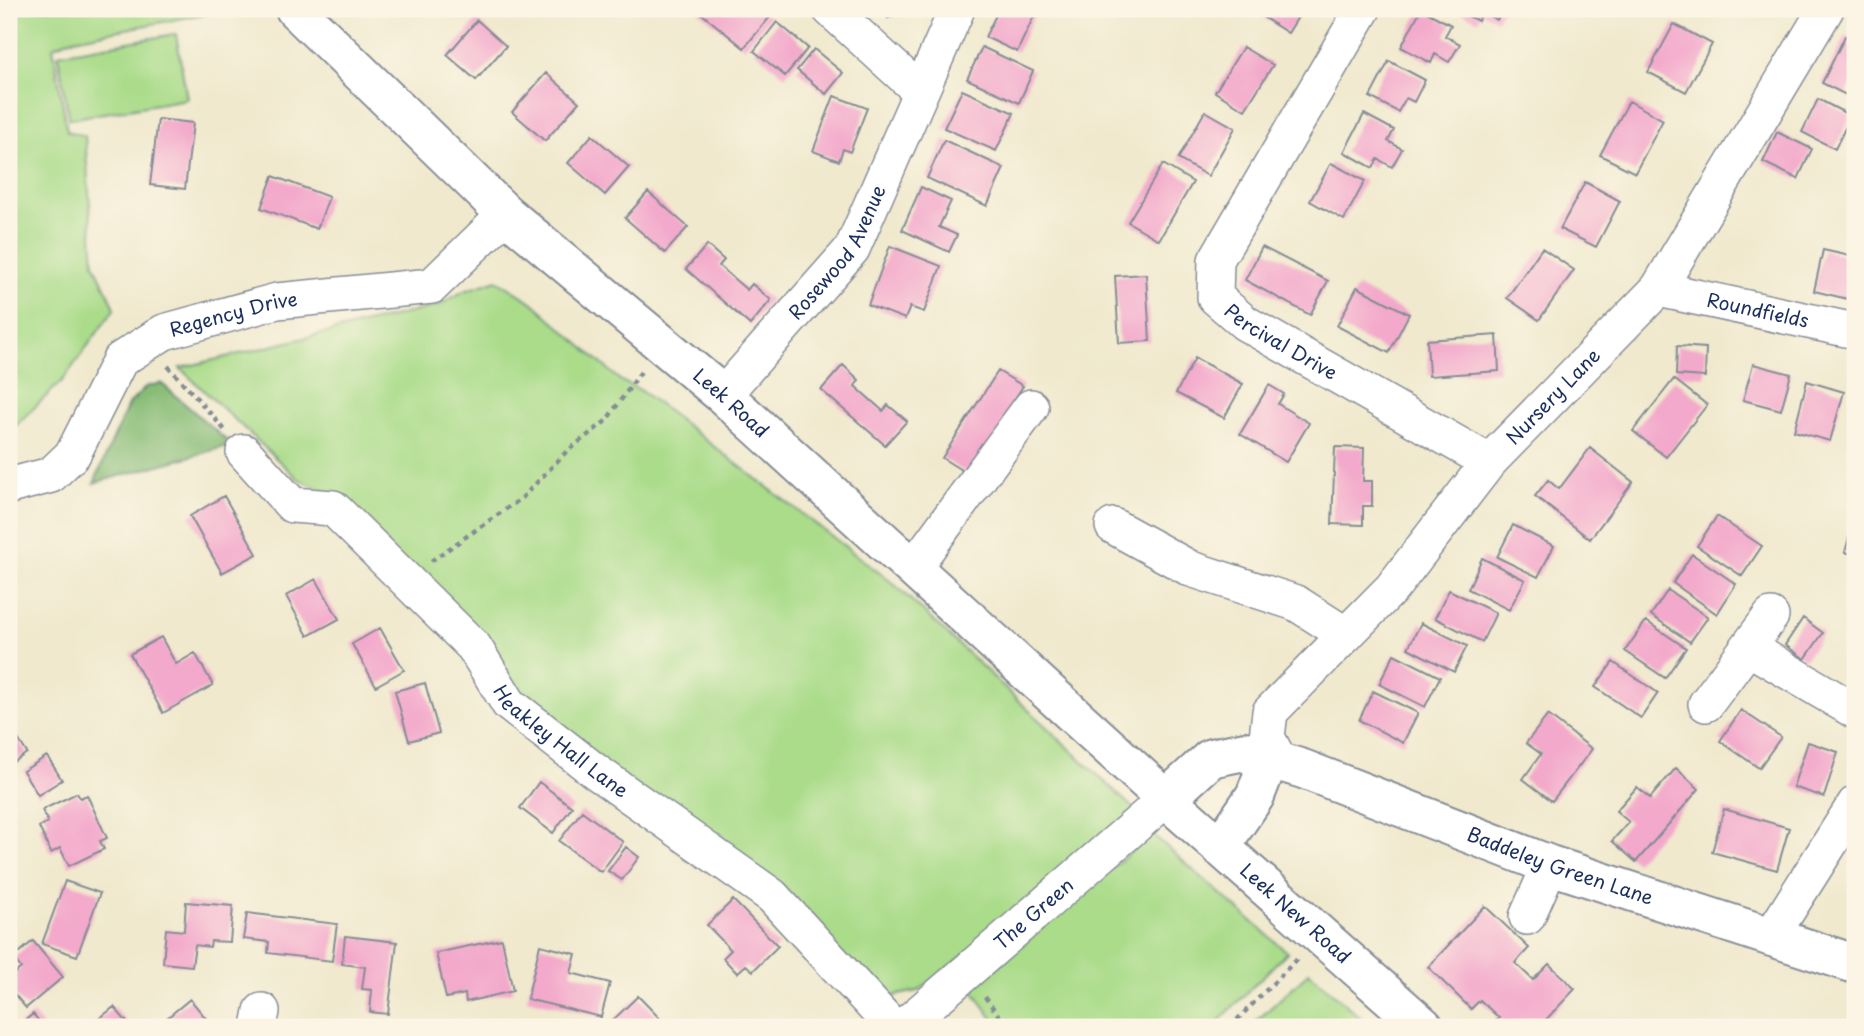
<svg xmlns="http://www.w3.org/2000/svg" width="1864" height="1036" font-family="'Playpen Sans',sans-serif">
<rect width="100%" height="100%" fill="#fcf5e5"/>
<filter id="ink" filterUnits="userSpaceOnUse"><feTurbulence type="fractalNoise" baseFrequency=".0143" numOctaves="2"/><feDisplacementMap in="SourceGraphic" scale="14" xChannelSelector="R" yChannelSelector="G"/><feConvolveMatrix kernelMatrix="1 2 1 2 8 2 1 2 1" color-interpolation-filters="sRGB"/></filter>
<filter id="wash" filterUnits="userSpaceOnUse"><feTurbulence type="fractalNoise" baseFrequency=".00686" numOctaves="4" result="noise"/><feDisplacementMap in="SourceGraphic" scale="28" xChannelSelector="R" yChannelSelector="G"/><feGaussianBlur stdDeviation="1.57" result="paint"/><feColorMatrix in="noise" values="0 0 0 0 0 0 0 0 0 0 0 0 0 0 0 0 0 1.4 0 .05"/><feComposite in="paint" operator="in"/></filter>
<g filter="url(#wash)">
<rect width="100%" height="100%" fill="#f0e9ce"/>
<path fill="#aadc8a" stroke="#628674" stroke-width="2" d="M9,9H231L68,40L53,47L67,131L85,136L94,263L115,308L63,380L9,432Z
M176,34L187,99L69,119L58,54Z
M497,280L532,302L621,381L640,390L894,584L1135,810L1017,914L918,991L889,997L515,699L346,501L298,479L180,368L438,306L464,291Z
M1152,834L1287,952L1213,1027H999L971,988Z
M1309,972L1371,1027H1250Z"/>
<path fill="#87bc76" stroke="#51766a" stroke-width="2" d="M161,383L232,445L94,483L128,405L146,387Z"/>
<g id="blocks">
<path fill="#f3a9cb" d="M696,9H760L770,17L744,48Z
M885,9H912L888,18Z
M999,9L1036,12L1017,52L985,37Z
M1262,9H1303L1288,33L1258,14Z
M1421,9L1451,25L1445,36L1460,44L1449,62L1435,54L1431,63L1401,47Z
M1455,9H1503L1497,20L1482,12L1478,21Z
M477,20L506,46L476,80L447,55Z
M777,22L808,48L785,76L754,51Z
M1674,24L1712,44L1686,92L1648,72Z
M1845,36L1855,41V87L1851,85L1846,95L1822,83Z
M982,47L1033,71L1019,103L967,79Z
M1243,47L1273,65L1245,110L1215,92Z
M814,49L843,73L826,94L797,70Z
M1389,61L1425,80L1414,102L1406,98L1398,112L1370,97Z
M546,73L579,102L545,141L512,112Z
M962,90L1014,113L996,151L944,128Z
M834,96L867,108L850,152L843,149L839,161L813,151Z
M1818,99L1851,116L1835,149L1802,132Z
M1629,101L1663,120L1635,173L1600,155Z
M1205,111L1235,128L1208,176L1178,159Z
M1364,114L1394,130L1388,141L1402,149L1392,167L1378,159L1373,168L1344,152Z
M158,119L193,123L185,189L150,185Z
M1777,132L1812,149L1798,179L1763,162Z
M592,135L629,167L605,195L568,163Z
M944,140L1004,168L987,206L927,178Z
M1331,163L1365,181L1344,220L1310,201Z
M1163,164L1193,182L1159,240L1128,222Z
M273,176L329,197L317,229L261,208Z
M1585,182L1620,201L1596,247L1560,229Z
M921,187L951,201L939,227L957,235L949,252L902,230Z
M648,192L688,227L665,253L625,218Z
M707,245L724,260L719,266L747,290L752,284L771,300L750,325L686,269Z
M890,246L941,266L924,312L910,307L905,319L868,305Z
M1262,247L1328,281L1310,315L1245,280Z
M1542,248L1574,270L1539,320L1507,298Z
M1823,250L1855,257L1852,300L1814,291Z
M1146,274L1150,341L1119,343L1115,276Z
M1357,287L1409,314L1389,353L1337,326Z
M1497,335L1499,371L1429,376L1427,340Z
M1677,346L1706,348L1705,377L1676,375Z
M1195,358L1243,384L1224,418L1176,393Z
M1753,364L1791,374L1781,410L1743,400Z
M843,365L859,380L855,386L883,411L888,405L907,421L885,445L821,390Z
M998,371L1023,386L1010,406L1014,409L971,476L942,458Z
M1674,379L1707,405L1666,457L1633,431Z
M1807,381L1844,392L1830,441L1794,431Z
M1269,385L1284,394L1278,404L1309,423L1286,462L1240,434Z
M1335,447L1364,448L1363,481H1372V506H1363V525L1332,524Z
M1590,448L1633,482L1590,539L1535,496L1548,480L1559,489Z
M224,496L257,554L222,573L190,516Z
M1717,516L1762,546L1742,576L1697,546Z
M1513,525L1554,546L1538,577L1497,557Z
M1852,527L1855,528V555L1845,552Z
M1692,554L1736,584L1717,614L1673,583Z
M1482,558L1525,580L1509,610L1468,589Z
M316,579L339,619L308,636L286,596Z
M1449,590L1496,613L1482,642L1435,618Z
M1668,590L1708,617L1690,642L1651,615Z
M1803,618L1823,633L1805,659L1785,645Z
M1646,621L1686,648L1665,678L1625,651Z
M1421,623L1467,646L1454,672L1408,648Z
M380,628L404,670L376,686L352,644Z
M161,637L176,664L195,653L213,685L163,713L130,654Z
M1394,654L1440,677L1425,707L1379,684Z
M1613,662L1658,693L1641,718L1595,687Z
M425,683L439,733L409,741L395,691Z
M1373,691L1418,713L1403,743L1359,720Z
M1741,710L1781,737L1759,768L1720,741Z
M1548,715L1592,749L1552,801L1523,779L1541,754L1526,743Z
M9,725L27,753L9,765Z
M1808,742L1838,752L1824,797L1793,787Z
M47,756L62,780L38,795L23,771Z
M1676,768L1699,789L1636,862L1612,841L1629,822L1616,811L1637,787L1650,798Z
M539,782L572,807L553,833L520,808Z
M77,793L80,798L87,795L107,838L100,841L104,849L69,866L60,848L51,853L39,827L48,822L42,810Z
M1724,809L1789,828L1777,870L1712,852Z
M582,811L623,842L601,872L559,841Z
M626,847L639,857L622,880L608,871Z
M65,881L100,893L77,956L42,944Z
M733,900L778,946L753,971L746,965L737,973L723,958L731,950L707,925Z
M186,902L233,906L230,942L211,941L210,947L195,945L192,966L163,963L166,929L184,931Z
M1485,906L1529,948L1515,963L1533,980L1549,964L1575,989L1539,1027H1495L1492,1025L1499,1018L1480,1000L1471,1009L1428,967Z
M247,913L337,924L332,961L268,953L269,942L243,939Z
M345,936L397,942L388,1014L370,1012L372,990L362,989L365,967L342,964Z
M502,939L513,991L466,1002L465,994L446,998L436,953Z
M33,941L63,977L26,1008L9,988V978L21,968L13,958Z
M540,945L576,954L571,973L610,983L601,1017L527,999Z
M638,996L668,1027H616L611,1022Z
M190,999L213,1027H156Z
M114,1007L131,1027H91L90,1026Z
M33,1014L44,1027H17Z"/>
</g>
</g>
<g filter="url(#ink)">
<use href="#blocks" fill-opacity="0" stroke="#868c96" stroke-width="2"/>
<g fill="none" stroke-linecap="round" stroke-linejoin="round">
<defs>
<g id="minor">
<path d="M830,9L920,91"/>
<path id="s1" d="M1363,9L1216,260L1215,297L1245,323L1489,462"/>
<path id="s2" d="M1658,289L1855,331"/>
<path id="s3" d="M723,395L852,249L957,9"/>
<path id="s4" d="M244,452L292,505L333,508L474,647L509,704L595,771L772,896L893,1027"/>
<path id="s5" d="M9,486L51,475L73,454L120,360L164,332L277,301L432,286L506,214"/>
<path d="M1113,526L1191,569L1296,603L1346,635"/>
<path d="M913,568L1031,407"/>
<path d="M1749,648L1855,711"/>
<path d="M1706,704L1771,616"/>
<path id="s6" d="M1280,762L1267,737L1270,712L1392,588L1489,462L1658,289L1826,9"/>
<path d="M1527,917L1550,865"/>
<path d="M1770,938L1855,804"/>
<path d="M259,1027L262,1011"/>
<path id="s7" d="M903,1027L1166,799"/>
</g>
<g id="major">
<path id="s8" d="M1166,799L1211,758L1245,751L1267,765L1280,762L1303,769L1550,865L1855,964"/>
<path d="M1220,847L1255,796L1267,765"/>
</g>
<g id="highway">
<path id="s9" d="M295,9L506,214L723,395L1166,799L1424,1027"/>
</g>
</defs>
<use href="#minor" stroke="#868c96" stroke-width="38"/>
<use href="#major" stroke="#868c96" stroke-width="42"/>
<use href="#highway" stroke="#868c96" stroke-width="42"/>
<path stroke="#868c96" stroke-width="4.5" stroke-dasharray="5 5" stroke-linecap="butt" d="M168,366L225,430
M431,561L522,498L566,452L606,421L643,369
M985,997L1007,1027
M1230,1027L1298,958"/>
<use href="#minor" stroke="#fff" stroke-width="35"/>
<use href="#major" stroke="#fff" stroke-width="38"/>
<use href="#highway" stroke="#fff" stroke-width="38"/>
</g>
</g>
<g text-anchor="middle" stroke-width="5" stroke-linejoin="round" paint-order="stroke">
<g font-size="19" fill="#1b2f5e" stroke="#fcf5e5">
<text dy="7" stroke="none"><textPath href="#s3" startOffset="184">Rosewood Avenue</textPath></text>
<text dy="7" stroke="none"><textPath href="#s2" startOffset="102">Roundfields</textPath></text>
<text dy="7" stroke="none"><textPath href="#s5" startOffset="303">Regency Drive</textPath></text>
<text dy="7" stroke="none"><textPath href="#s1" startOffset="408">Percival Drive</textPath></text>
<text dy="7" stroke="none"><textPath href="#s6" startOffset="478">Nursery Lane</textPath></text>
<text dy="7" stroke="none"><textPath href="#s9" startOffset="588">Leek Road</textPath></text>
<text dy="7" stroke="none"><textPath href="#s4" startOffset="441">Heakley Hall Lane</textPath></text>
<text dy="7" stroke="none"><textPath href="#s8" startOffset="434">Baddeley Green Lane</textPath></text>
<text dy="7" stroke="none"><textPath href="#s7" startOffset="173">The Green</textPath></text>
<text dy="7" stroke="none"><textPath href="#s9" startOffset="1349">Leek New Road</textPath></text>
</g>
</g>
<rect width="1864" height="1036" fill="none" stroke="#fcf5e5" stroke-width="35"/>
</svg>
